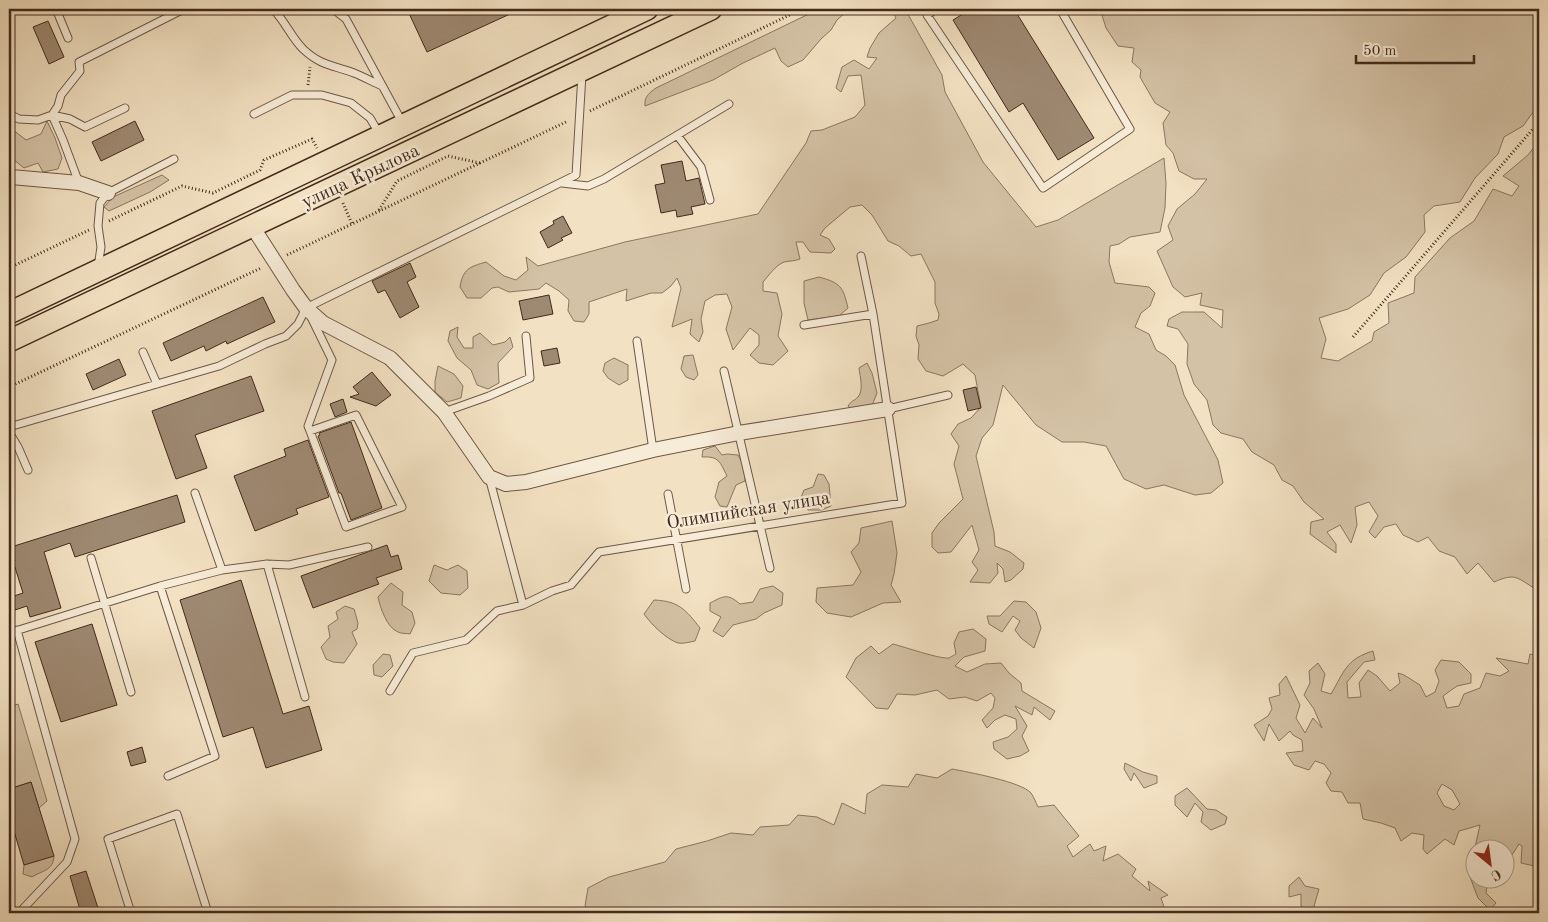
<svg xmlns="http://www.w3.org/2000/svg" width="1548" height="922" font-family="'Old Standard TT',serif">
<rect width="100%" height="100%" fill="#f2e1c2"/>
<filter id="stains"><feTurbulence type="fractalNoise" baseFrequency=".004" numOctaves="4"/><feColorMatrix values="0 0 0 0 .2 0 0 0 0 .09 0 0 0 0 .02 0 0 0 .5 -.17"/></filter>
<radialGradient id="worn" r=".72"><stop offset=".6" stop-color="#630" stop-opacity="0"/><stop offset="1" stop-color="#630" stop-opacity=".3"/></radialGradient>
<path fill="#d4c2a6" stroke="#8c7660" fill-rule="evenodd" d="M819,9H880L871,13L846,12L837,20L831,30L821,39L803,60L788,67L781,61L775,48L743,63L713,80L645,106C644,97 649,93 656,88Z
M892,9H905L942,75L945,92L983,162L1036,227L1058,220L1164,158L1166,183L1165,208L1160,232L1130,237L1119,244L1110,246L1109,262L1115,283L1149,287L1155,293L1150,306L1141,313L1135,327L1149,334L1156,350L1166,356L1175,365L1184,395L1218,460L1223,483L1211,493L1195,495L1164,485L1146,489L1124,479L1106,446L1084,442H1062L1036,425L1003,385L993,425L982,438L976,456L994,532L995,546L1010,552L1024,563L1023,569L1011,580L1005,582L1003,569L997,563L998,573L990,583L970,582L978,570L972,562L979,550L972,525L951,552L938,553L932,547V533L939,523L963,499L954,464L959,446L951,434L958,424L971,418L981,407L975,375L963,364L943,376L926,371L918,359L919,345L916,336L917,326L929,323L938,320L939,314L935,303V282L921,254L911,256L899,246L888,241L872,215L862,205L850,207L825,228L820,235L829,239L835,249L831,253L810,252L803,242H796L800,259C795,261 789,261 784,262C775,266 770,274 763,282V291L777,293L782,314L778,336L788,351L773,365L759,363L750,355L759,345V335L750,328L733,350L726,329L732,307L727,294L715,295L705,301L701,319L703,332L699,342L690,334L692,319L672,327L681,288L677,278L671,286L662,293H651L626,301L627,289L589,302V314L584,322L574,321L568,311L569,300L559,291L546,283L539,289L509,292L498,287L492,288L481,298H467L460,287C463,269 469,267 486,262L504,276L516,280L528,270L526,257L538,266L625,242L758,214L806,143L811,131L822,130L855,117L865,105L861,75L848,76L841,92L836,88L842,67L854,60L869,69L877,58L867,57L870,48L879,33L896,18Z
M1100,9H1539V104L1523,126L1504,137L1498,154L1475,178L1460,202L1434,206L1424,215L1425,232L1406,257L1384,273L1370,295L1348,309L1319,318L1326,339L1321,358L1338,361L1372,341L1374,332L1389,323L1388,303L1414,293L1415,277L1450,238L1474,221L1493,189L1512,196L1519,186L1503,176L1528,155L1539,141V570L1538,569L1534,588C1516,577 1515,573 1494,582L1478,563L1467,574L1455,557L1439,551L1428,537L1418,542L1403,535L1396,524L1384,527L1375,538L1369,532L1378,516L1369,502L1355,507L1357,525L1351,543L1340,525L1327,532L1336,544V553L1310,534L1311,522L1324,519L1304,502L1293,486L1282,480L1274,465L1252,452L1243,439L1221,433L1213,425L1207,400L1194,384L1187,364L1188,344L1178,329L1167,326L1169,319L1182,312H1204L1222,328L1223,310L1200,305L1202,293L1185,297L1173,287L1157,251L1173,240L1168,226L1177,209L1195,194L1207,179H1194L1179,171L1173,153L1166,145L1163,123L1170,112L1155,103L1140,77L1141,70L1132,62L1134,48L1118,46L1106,28Z
M47,121L55,138L62,158L58,169L43,172L38,163L24,168L9,156V122L12,129L26,140L41,134Z
M162,175L169,180L150,192L109,211L104,207L113,197Z
M819,277C841,283 843,287 848,308L839,316L808,320L804,303V281Z
M458,327L457,337L464,348H473V337L480,333L493,345L505,342L510,337L513,347L498,363L499,383L488,389L477,385L471,370L457,358L448,341L450,331Z
M693,355L698,375L694,380L686,377L681,369L684,356Z
M614,358L628,365V380L619,385L608,378L603,371L605,363Z
M867,363L872,373L877,393L871,408L853,412L848,406C851,401 854,401 858,397C864,390 860,377 859,368Z
M438,366L454,374L463,386L461,398L447,402L435,392V381Z
M715,446L722,455L727,454L738,455L745,468V481L736,485L727,507L720,506L715,497L719,482L727,476C720,462 719,456 702,457L703,450Z
M818,474L824,475L829,484L831,506L822,510H808L800,500L804,490L813,487Z
M892,521L897,553L894,574L891,585L901,602L883,603L851,617L827,613L816,602L817,588L853,585L861,572L851,552L859,543L861,528Z
M434,565L447,570L458,565L467,571L468,588L460,595L441,593L429,581Z
M391,583L403,592L402,605L412,612L415,623L410,634C407,633 401,634 398,632C387,628 380,607 378,597Z
M773,586L783,593L782,605L764,613L756,619L733,625L723,637L713,631L721,617L710,611V603C724,596 727,593 740,604L753,602L760,589Z
M654,600C679,601 686,610 700,628L695,641C690,642 683,644 678,643C666,639 651,624 644,614Z
M1014,601L1026,602L1036,612L1041,628L1034,648L1021,638L1015,630L1020,621L1013,616L1002,632L989,624L987,616H1000Z
M345,606L354,609L358,623L357,629L352,632L357,644L344,663L333,662L326,659L321,647L330,637L328,626L338,619L336,612Z
M973,629L986,639L985,651L964,657L955,666L967,672L985,664L1001,663L1009,673L1021,683L1022,691L1055,711L1050,720L1034,707L1032,715L1015,706L1027,726L1022,736L1029,751L1020,756L1007,759L994,749L993,742L1008,737L1017,729L1016,719L1005,715L995,720L987,728L982,720L993,708L995,698L991,693L977,701L965,697L949,699L937,690L915,695L897,694L888,709L876,708L846,677L856,658L871,646L879,654L893,644C905,647 939,659 949,658C949,658 956,654 956,654L954,643L959,632Z
M1373,651L1375,660L1364,662L1347,682L1348,698L1361,697L1359,683L1368,670L1377,676L1390,691L1400,683L1398,673L1404,675L1420,685L1426,697L1435,692L1439,681L1435,670L1441,660L1459,662L1471,674V683L1457,686L1443,696L1447,708L1459,706L1464,694L1480,688L1486,673L1500,676L1509,671L1496,658L1528,664L1530,654L1539,656V875L1534,866L1521,863L1522,846L1519,844L1512,855L1506,851V850L1501,849L1495,847V849L1476,850V880H1488L1486,893L1496,903L1490,910L1478,898L1467,869L1475,847L1480,825L1459,831L1454,845L1445,839L1427,854L1423,849L1424,835L1412,833L1401,841L1395,828L1381,823L1363,819L1360,803H1348L1342,792L1331,791L1326,783L1331,773L1324,764L1315,761L1309,770L1294,765L1286,753L1303,751L1302,740L1293,735L1290,731L1279,741L1269,724L1264,741L1254,725L1268,716L1272,709L1269,698L1280,695L1279,684L1286,676L1300,705L1296,718L1305,733L1313,718L1322,728L1314,709L1304,695L1310,683L1309,671L1318,663L1325,674L1321,691L1331,694C1344,672 1346,659 1373,651ZM1442,784L1452,790L1460,804L1454,810L1444,806L1437,793Z
M383,654L390,655L393,666L382,677L374,675L373,665Z
M18,704L47,801L39,808L31,782L9,789V707Z
M1125,763L1143,772L1157,776V783L1144,788L1134,773L1131,781L1124,769Z
M952,769C968,772 1022,782 1031,793C1034,797 1036,803 1038,807L1054,805L1079,836L1067,846L1073,857L1090,844L1094,851L1106,846L1103,861L1118,854L1136,869L1132,876L1150,891L1148,881L1168,895L1161,898L1166,913H592L585,906L588,888L609,877L665,862L676,849L707,841L731,833L753,835L760,827L789,825L798,815L817,817L834,825L842,803L865,814L867,794L882,785L908,787L916,774L937,778Z
M1187,788L1207,809L1216,810L1227,817L1225,824L1211,830L1201,822L1203,812L1195,803L1187,817L1175,805V796Z
M54,856C53,871 43,870 32,877L23,874L24,865Z
M1299,877L1305,886L1319,889L1312,913L1301,906V894L1289,897V886Z"/>
<path fill="#9e8972" stroke="#432a1b" d="M407,9H521L427,52Z
M971,9H1014L1094,138L1058,160L1023,103L1009,112L953,20Z
M48,21L64,57L49,64L33,27Z
M135,121L144,140L101,161L92,142Z
M682,161L686,181L699,178L705,204L691,207L693,214L677,217L676,210L661,213L655,185L665,183L661,165Z
M563,216L572,233L561,238L563,240L548,248L540,232L554,224L553,221Z
M410,263L416,277L407,282L419,307L400,318L385,290L378,293L372,281Z
M549,295L553,314L523,320L519,301Z
M263,297L275,322L227,344L226,341L206,351L204,346L171,361L163,343Z
M557,348L560,363L544,366L541,351Z
M119,359L126,375L93,390L86,374Z
M372,372L391,395L376,406L350,397L359,394L353,387Z
M251,376L264,411L195,435L207,468L176,479L152,411Z
M976,387L981,408L968,411L963,390Z
M343,399L347,412L335,417L330,404Z
M351,422L382,508L351,520L341,493H339L318,436L320,435L319,433Z
M308,440L329,497L296,509L298,514L255,531L234,476L286,456L284,449Z
M177,495L185,522L75,557L70,543L44,552L61,608L30,617L27,606L15,610L11,597L23,593L13,561H15L11,547Z
M387,545L391,557L398,555L402,569L376,578L379,584L313,608L301,576Z
M241,580L283,714L309,706L322,750L266,768L253,727L223,737L180,600Z
M92,624L117,705L61,722L35,642Z
M142,747L146,762L131,766L127,752Z
M31,782L54,856L24,865L9,814V789Z
M86,871L98,908L81,913L70,876Z"/>
<g fill="none" stroke-linecap="round" stroke-linejoin="round">
<defs>
<path id="lane" d="M56,9L68,38
M273,9C285,21 291,37 303,49C321,66 333,65 354,73C364,77 373,82 382,86
M333,9L346,19L402,122
M936,9L927,15L1043,188L1130,129L1060,9
M9,114L19,119L38,120L52,115L70,119L85,127L125,108
M254,114L292,95H322L351,103L370,118L380,135
M52,115L58,106L61,95L80,71L79,62L184,9
M52,115L63,140L79,183
M677,135L701,167L710,200
M562,183L588,186L604,179L729,104
M98,267L101,247L98,226L100,203L108,193L174,159
M804,325L873,314
M637,341L653,450
M143,352L157,384
M724,371L770,568
M888,409L948,395
M444,412L489,396L530,378L526,336
M9,427L219,366L265,344L286,336L298,324L306,308L576,175L582,74
M310,431L356,415L402,507L346,527L310,431L308,426L332,360L311,317
M9,432L18,447L28,470
M489,477L523,605
M195,493L222,570
M668,494L686,589
M91,558L131,692
M160,586L215,756L168,776
M17,630L75,839L67,862L19,913
M9,633L160,586L222,570L267,564
M390,691L413,653L466,640L497,611L523,605L552,591L571,585L599,552L902,503L873,314L861,256
M305,697L267,564L289,565L368,547
M131,913L108,839L177,814L208,913"/>
<path id="street" d="M9,174L11,177L79,183L108,193
M252,226L293,290L306,308L323,323L390,358L444,412L489,477L506,484L526,482L653,450L739,433L888,409"/>
<path id="primary" d="M9,313L647,9
M9,341L711,9"/>
</defs>
<use href="#lane" stroke="#6f5845" stroke-width="9"/>
<use href="#street" stroke="#6f5845" stroke-width="16"/>
<use href="#primary" stroke="#432a1b" stroke-width="24"/>
<path stroke="#432a1b" stroke-width="3" stroke-dasharray="1 2.5" stroke-linecap="butt" d="M308,85L310,67
M590,111L802,9
M343,203L352,224
M379,210L397,181L448,156L480,163
M109,221L182,186L213,193L260,170L264,160L312,139L317,148
M287,255L568,121
M9,268L89,230
M1353,337L1539,122
M9,387L261,268"/>
<use href="#lane" stroke="#f7ecd7" stroke-width="7"/>
<use href="#street" stroke="#f7ecd7" stroke-width="14"/>
<use href="#primary" stroke="#f2e1c2" stroke-width="21"/>
</g>
<g text-anchor="middle" stroke-width="5" stroke-linejoin="round" paint-order="stroke">
<g font-size="19" fill="#432a1b" stroke="#f7ecd7">
<text transform="translate(360 175) rotate(-25)" y="7">улица Крылова</text>
<text transform="translate(748 509) rotate(-9)" y="7">Олимпийская улица</text>
</g>
</g>
<rect width="1548" height="922" fill="none" stroke="#f2e1c2" stroke-width="30"/>
<rect x="10" y="10" width="1528" height="902" fill="none" stroke="#432a1b" stroke-width="2.5"/>
<rect x="15" y="15" width="1518" height="892" fill="none" stroke="#432a1b"/>
<g transform="translate(1490 864) rotate(151)"><circle r="24" fill="#f7ecd7" stroke="#af9e8c"/>
<path d="M0-4L9 19L0 12L-9 19Z" fill="#8f2418"/>
<text y="-8" font-size="14" font-weight="bold" text-anchor="middle" fill="#432a1b">С</text>
</g>
<path d="M1356 55v8h118v-8" fill="none" stroke="#432a1b" stroke-width="2.5"/>
<text x="1363" y="55" font-size="15" fill="#432a1b" stroke="#f7ecd7" stroke-width="4" paint-order="stroke">50 m</text>
<rect width="100%" height="100%" filter="url(#stains)"/>
<rect width="100%" height="100%" fill="url(#worn)"/>
</svg>
